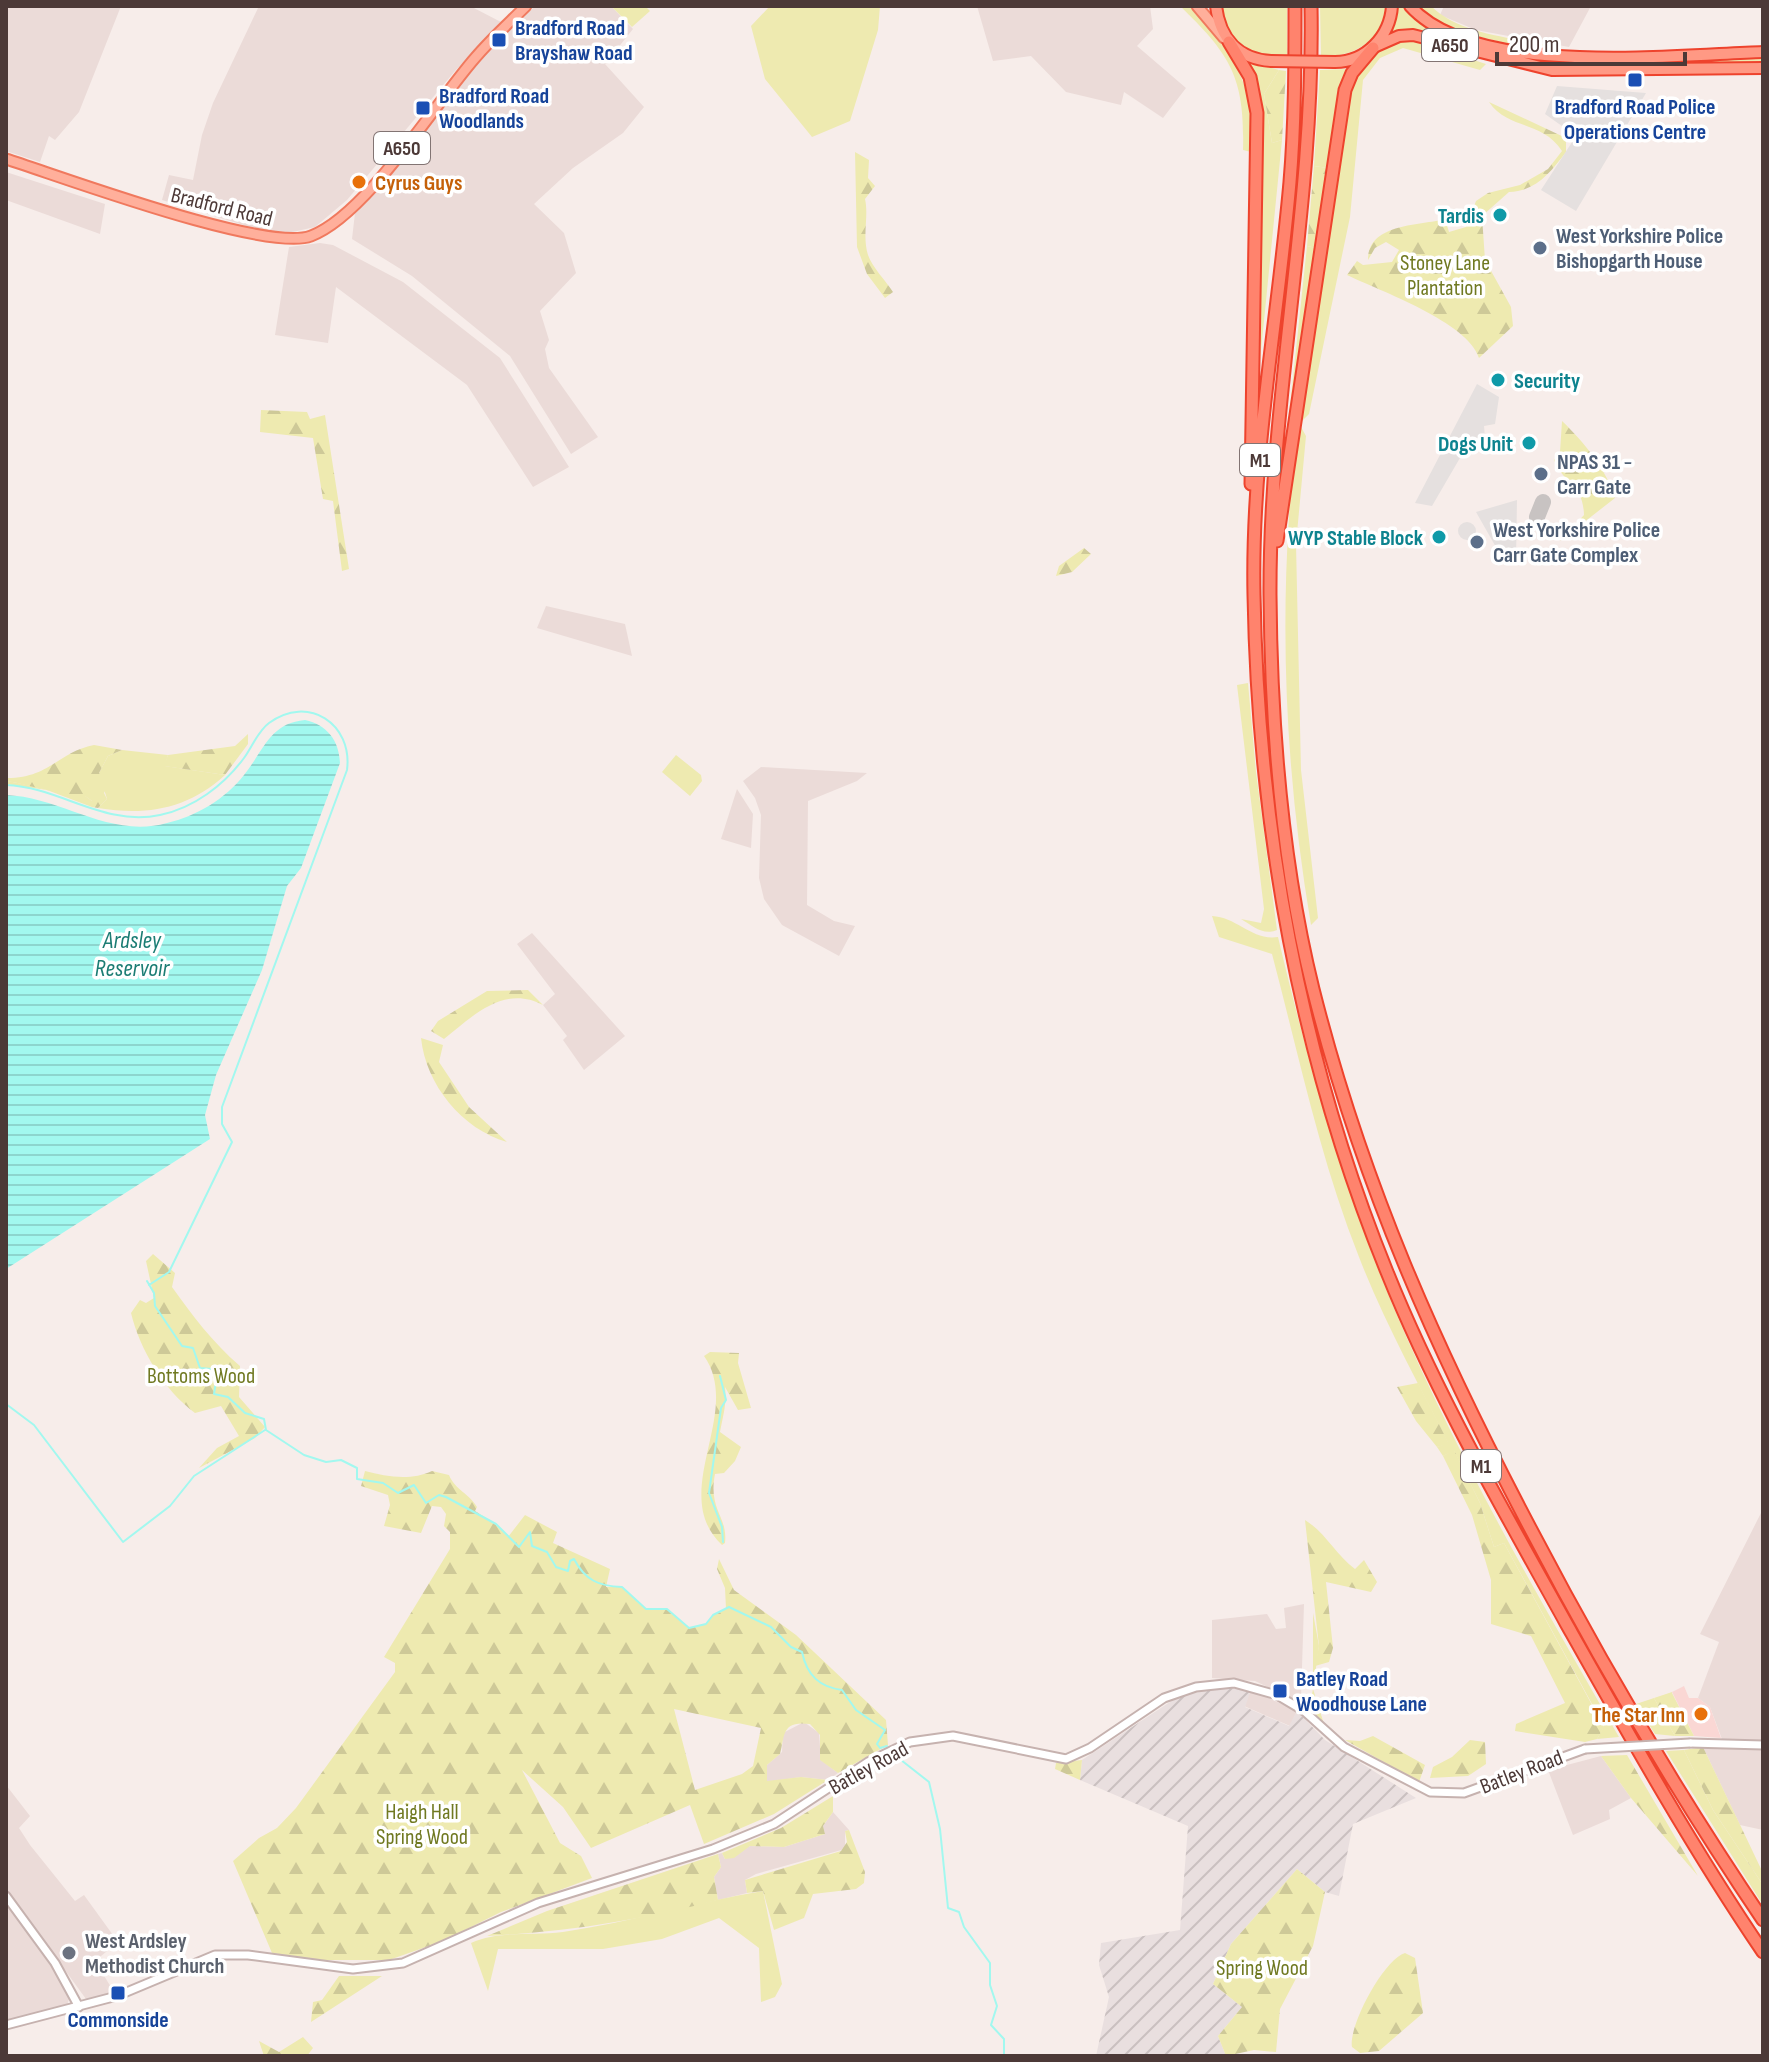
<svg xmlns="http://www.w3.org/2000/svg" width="1769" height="2062" font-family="'Sofia Sans Condensed',sans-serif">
<defs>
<pattern id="industrial-furrows" width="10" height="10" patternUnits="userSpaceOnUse" patternTransform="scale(2)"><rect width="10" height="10" fill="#e9dfdf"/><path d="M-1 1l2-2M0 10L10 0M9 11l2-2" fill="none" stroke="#cac0c0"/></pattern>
<pattern id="forest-firs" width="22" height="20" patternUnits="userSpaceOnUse" patternTransform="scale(2)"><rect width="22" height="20" fill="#eeeab0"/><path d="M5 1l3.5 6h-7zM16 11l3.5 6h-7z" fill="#cec998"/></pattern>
<pattern id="water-rules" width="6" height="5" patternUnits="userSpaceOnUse" patternTransform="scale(2)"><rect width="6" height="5" fill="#a2f8ef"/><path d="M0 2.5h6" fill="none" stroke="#8dd5ce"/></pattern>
</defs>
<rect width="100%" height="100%" fill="#f7edea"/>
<path fill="#ebdbd8" d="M6,6H121L79,112L55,140L49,136L40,162L6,151Z
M259,6H470L501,22L455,71L347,200L315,227L288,233L250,227L162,200L169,175L193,180L202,135L213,103Z
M535,6H611L633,29L605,64L644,107L623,133L573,168L534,204L564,233L576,273L540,311L549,340L545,349L549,368L598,437L571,454L510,356L412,276L352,239L355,213L486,54Z
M977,6H1150L1153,29L1137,46L1186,88L1163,118L1124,92L1121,105L1066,92L1031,56L993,61Z
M1444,6H1591L1569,47L1476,30L1440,15Z
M6,172L105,204L100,234L6,200Z
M320,243L333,245L403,282L500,358L569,467L533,487L467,385L336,287L328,343L275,335L289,247Z
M546,606L625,624L632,656L537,628Z
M761,767L867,773L857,781L808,801L807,905L834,921L855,926L839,956L782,925L764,899L759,878L761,815L755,798L743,781Z
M737,789L753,814L751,848L721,839Z
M532,933L625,1036L584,1070L563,1040L567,1036L543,1005L555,994L517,944Z
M1763,1509V1830L1740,1825L1703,1747L1723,1742L1710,1707L1698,1698L1719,1642L1700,1634Z
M1304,1604L1301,1699L1295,1700L1255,1681L1212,1678V1620L1267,1614L1276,1629L1286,1628L1284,1608Z
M1251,1690L1297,1711L1290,1726L1244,1706Z
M804,1722L819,1733L821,1760L838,1773L828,1780L801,1777L767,1782V1765L782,1752L783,1733Z
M1601,1756L1631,1798L1609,1810L1610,1819L1573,1835L1548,1770Z
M6,1785L30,1816L19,1828L30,1845L75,1901L84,1895L118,1942L95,1961L114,1992L86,1999L6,1889Z
M833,1812L849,1830L845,1831V1849L756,1874L745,1880L747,1893L718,1900L714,1877L721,1867L718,1854L722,1853L725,1859L750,1846L784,1847L825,1834L823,1826Z
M6,1904L53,1969L70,1997L67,2005L6,2021Z"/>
<path fill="#fad7d4" d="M1684,1686L1689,1698H1698L1710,1707L1721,1738L1694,1736L1672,1692Z"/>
<path fill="url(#industrial-furrows)" d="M1228,1688L1251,1690L1245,1707L1289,1726L1297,1711L1325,1740L1416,1798L1353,1824L1339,1896L1325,1892L1297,1869L1231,1944L1213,1984L1242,2007L1218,2036L1226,2056H1096L1109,1997L1099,1965L1101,1943L1180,1930L1188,1826L1080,1780L1082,1760L1182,1694Z"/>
<path fill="#eeeab0" d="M611,6H645L650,11L632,27Z
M770,6H880L878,30L850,121L812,137L765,79L751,26Z
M1180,6L1195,9C1238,65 1253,79 1251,152L1243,150C1245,78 1231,55 1180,6Z
M1222,6H1287V55C1252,56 1226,47 1222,6Z
M1320,6H1386V7C1383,42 1352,57 1321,57Z
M1398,6C1410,6 1436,34 1454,40C1519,61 1606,65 1674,62L1673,67L1562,68L1419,30L1392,31Z
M1415,6H1431C1460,35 1515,38 1554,46L1510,44L1447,29Z
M1412,40L1486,64L1480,70L1403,48L1380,58L1363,80L1350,217L1309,414L1302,421L1347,95C1356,66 1380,43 1412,40Z
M1763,56V63L1689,66L1682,59Z
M1249,62L1279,70L1264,94L1272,143L1282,140L1259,371L1263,114L1260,89Z
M1348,69L1340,88L1328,168L1314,166L1320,70Z
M1307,246L1316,248L1283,472Z
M1301,427L1306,436L1296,544L1301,770L1318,918L1311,925C1288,789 1280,654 1289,517C1290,494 1291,445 1301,427Z
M1248,683L1256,772L1277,930C1263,936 1253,926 1241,919L1261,923L1264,909L1237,685Z
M122,750L168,755L165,766L225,775C188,809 147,816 98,808L107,799L99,773L108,756Z
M676,755L701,775L702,781L690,796L662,772Z
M7,778V781C23,783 74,798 84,795L92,801V807L47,790L6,784Z
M1212,916C1237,917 1252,941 1278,937C1305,1052 1337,1164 1380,1274C1444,1435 1533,1588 1619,1737L1597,1739L1604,1726L1504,1543L1494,1547L1480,1503L1454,1451L1443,1456L1437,1447L1448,1443C1418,1382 1384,1322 1359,1257C1320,1159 1299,1056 1272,954L1219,937Z
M1313,1613L1319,1646L1313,1689L1324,1724L1309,1709L1313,1689Z
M1654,1698L1675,1736L1655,1734L1636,1704Z
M1684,1750L1713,1810L1763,1885V1905L1666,1751Z
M763,1891L782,1984L775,1997L761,2002L759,1948L719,1918L662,1939L603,1949H498L488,1991L471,1943C500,1930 532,1936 563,1932C631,1922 696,1902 763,1891Z"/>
<path fill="url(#forest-firs)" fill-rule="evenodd" d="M1279,70L1286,71L1282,140L1272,143L1264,94Z
M1489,102L1566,138V152C1550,173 1536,191 1509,192L1482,216L1485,260L1511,307L1513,326L1479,358C1468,322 1380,291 1347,275L1357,261L1363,265L1392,262L1399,250L1386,242L1375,248L1368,260C1368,223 1419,226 1445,219L1449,232L1466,227L1476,201L1488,193L1520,185L1548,169L1562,151C1542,120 1508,130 1489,102Z
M855,152L869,160L868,178L875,186L865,199C869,216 862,236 868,255C872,267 886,281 893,292L885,298L867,274L857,247Z
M1314,166L1328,168L1316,248L1307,246Z
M261,410L307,412L310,419L325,415L349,569L342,571L333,501L323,499L313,438L260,432Z
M1562,421C1583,441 1607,470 1615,498L1560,541L1584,515C1583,483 1564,485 1554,460L1560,452Z
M1084,548L1091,554L1072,572L1056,576L1059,566Z
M248,734V744L225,775L164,766L168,755L235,746Z
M94,745L122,750L108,756L99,773L108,785L104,793L107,799L98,808L92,807V801L85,796C75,799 23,783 6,781L7,778C50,778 58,752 94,745Z
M528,990L543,1005C504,984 473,1016 444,1039L431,1031L438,1021L487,991Z
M421,1038L443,1045L439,1062L469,1107L507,1142C462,1129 426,1085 421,1038Z
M153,1254L175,1273L172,1287C193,1316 212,1342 240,1366L239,1397L265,1427L255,1438L199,1468L217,1448L239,1436L221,1406L195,1413C164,1390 140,1350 131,1313L140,1300L146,1303L154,1298L146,1261Z
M710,1352L739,1353L738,1363L751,1408L738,1410L725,1387C727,1403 723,1416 720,1432L741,1447L735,1461L724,1473L715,1474C708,1510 728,1516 725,1543L722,1545C667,1493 744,1413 704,1356Z
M1418,1383L1449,1444L1437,1447L1416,1421L1397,1387Z
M1454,1450L1480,1503L1494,1547L1504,1543L1604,1727L1597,1739L1585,1742L1515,1731L1516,1724L1565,1703L1531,1636L1491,1624V1580L1472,1515L1443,1456Z
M365,1471C387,1477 411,1481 432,1471L449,1475C455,1490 469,1493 477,1507L475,1511L496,1524L508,1537L525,1515L557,1532L553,1543L610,1569L606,1587H622L646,1609H667L689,1628L706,1624L713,1615L726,1609L725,1588L717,1569L719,1559L734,1590L796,1635L886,1720L888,1745L838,1773L820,1760V1735L810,1724C781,1720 785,1736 780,1754L767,1765V1781L801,1777L828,1780L774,1814L704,1844L690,1805L591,1848L563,1807L522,1770L560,1843L581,1856L592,1878L501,1912L443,1941L389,1960H322L272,1953L233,1861L259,1838L277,1828L296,1808L395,1672V1663L384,1657L450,1549V1532L444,1526L446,1514L441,1507L432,1506L421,1533L384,1526L390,1505L388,1495L361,1486ZM674,1709L761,1728L753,1766L742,1774L695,1790Z
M1305,1520C1326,1533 1335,1554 1355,1569L1364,1560L1377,1582L1371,1592L1326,1582L1333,1648L1329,1662L1315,1666L1319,1646Z
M1672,1692V1693L1694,1736H1675L1654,1698Z
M1373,1736L1425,1765L1419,1782L1345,1740L1360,1741Z
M1470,1740L1485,1742L1486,1764L1468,1776L1430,1778L1433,1767L1452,1757Z
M1703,1747L1763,1873V1885L1713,1810L1684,1750Z
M1627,1755L1698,1876L1631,1798L1601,1756Z
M1082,1760L1080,1780L1055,1769L1056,1763Z
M833,1796V1812L823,1826L825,1834L784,1847L750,1846L734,1858L725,1859L722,1853L781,1828Z
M849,1830L865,1872L864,1883L856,1889L813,1894L804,1918L774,1930L763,1891L747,1893L745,1880L841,1851L847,1842L845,1831Z
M718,1854L721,1867L714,1877L718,1900C641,1920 566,1932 487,1936L547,1911Z
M1297,1869L1325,1892L1313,1946L1280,2009L1276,2052L1254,2050L1226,2056L1218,2036L1242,2007L1213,1984L1231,1944Z
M1405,1953L1415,1958L1423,2013L1379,2051L1360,2053L1352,2047C1348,2027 1383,1960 1405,1953Z
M339,1976H382L311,2022L313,2002L322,2000Z
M303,2037L313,2048L307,2056H264L259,2041L279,2052Z"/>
<path fill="#e5e0df" d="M1557,86L1646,93L1576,211L1541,190L1576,136L1545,114Z
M1477,384L1499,397L1495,424L1484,426L1485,437L1471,439L1432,506L1415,503Z
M1517,500L1516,561L1505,563L1476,512Z
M1458 531a9 9 0 1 1 18 0a9 9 0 1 1-18 0Z"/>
<path fill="url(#water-rules)" d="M305,720C327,725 339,740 340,763L301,868L287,886L262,970L216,1075L205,1115L210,1139L6,1269V795C62,797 109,839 167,823C197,816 225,799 244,775C264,750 270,723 305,720Z"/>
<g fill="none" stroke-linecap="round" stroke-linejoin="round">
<path stroke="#a2f8ef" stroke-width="2" d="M6,785C60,787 104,827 160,815C194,808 224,785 244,758C252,747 258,731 269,723C308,694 353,724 347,770L222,1107V1124L232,1142L169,1272L149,1285
M147,1281L154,1293L155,1306L182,1346L193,1348L200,1368L212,1369L217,1375L214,1394L228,1397L245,1413L264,1419L266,1430L304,1455L326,1462L341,1460L357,1468V1479L383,1483L398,1493L414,1485L426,1503L439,1495L446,1497L496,1524L519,1547L530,1532L532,1546L547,1552L556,1567L568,1571L570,1561L574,1559C585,1580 598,1586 622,1587L646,1609H667L689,1628L706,1624L713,1615L729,1607L771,1627L791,1647L802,1652C807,1676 820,1687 842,1690L856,1710L885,1730L877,1744L880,1748L887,1746
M720,1376L726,1400L721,1408L709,1493L722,1527L723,1542
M6,1404L34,1425L123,1542L170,1506L194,1476L265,1430
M901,1760L929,1782L940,1829L948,1908L959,1912L964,1927L990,1963V1985L997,2006L991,2025L1004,2039V2056"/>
<path stroke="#c8c3c2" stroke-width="16" d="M1537,517L1543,502"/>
<defs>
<path id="tertiary" d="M1690,1743L1763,1745
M6,1896L55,1963L79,2007
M6,2025L117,1996L215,1955H248L353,1969L403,1963L538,1903L713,1849L774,1824L868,1762L910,1742L953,1736L1066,1759L1090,1748L1164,1698L1196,1687L1234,1683L1277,1695L1304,1711L1344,1747L1430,1792L1464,1793L1585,1749"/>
<path id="primary" d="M1197,6L1224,38
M6,159C60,176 266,253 311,236C366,215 434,105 475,58C491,39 509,23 526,6"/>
<path id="trunk" d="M1216,6C1220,38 1238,59 1271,61
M1410,6C1475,78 1672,55 1763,52
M1374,47L1399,36L1413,35L1552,70L1763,68
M1335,62C1366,62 1390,36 1392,6"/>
<path id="motorway" d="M1295,6C1295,65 1295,123 1290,182C1278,320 1251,456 1254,595C1258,826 1300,1058 1387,1272C1436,1394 1503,1509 1566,1623C1629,1735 1691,1846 1763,1952
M1311,6C1315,203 1269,398 1270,595C1271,723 1282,864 1313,989C1362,1184 1436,1349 1529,1526C1600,1662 1677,1793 1763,1920
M1229,42L1250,77L1257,113L1251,484
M1277,541L1345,90L1352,73L1373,48"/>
</defs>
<use href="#tertiary" stroke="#c6b2af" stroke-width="11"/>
<use href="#primary" stroke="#f0795e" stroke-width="13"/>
<use href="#trunk" stroke="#ee432d" stroke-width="14"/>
<use href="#motorway" stroke="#ee432d" stroke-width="15"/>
<use href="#tertiary" stroke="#fff" stroke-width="7"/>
<use href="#primary" stroke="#ffaf9b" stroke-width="9"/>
<use href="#trunk" stroke="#ff9984" stroke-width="10"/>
<use href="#motorway" stroke="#ff836d" stroke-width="11"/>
<defs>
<path id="tertiary-bridge" d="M1585,1749L1690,1743"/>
<path id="trunk-bridge" d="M1271,61L1335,62"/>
</defs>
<use href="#tertiary-bridge" stroke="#c6b2af" stroke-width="11" stroke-linecap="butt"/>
<use href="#trunk-bridge" stroke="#ee432d" stroke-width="14" stroke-linecap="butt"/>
<use href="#tertiary-bridge" stroke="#fff" stroke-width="7"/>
<use href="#trunk-bridge" stroke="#ff9984" stroke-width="10"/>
</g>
<g fill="#1a4fb4" stroke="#fff" stroke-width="3">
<rect x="491" y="32" width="16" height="16" rx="4"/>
<rect x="1627" y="72" width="16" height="16" rx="4"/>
<rect x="415" y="100" width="16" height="16" rx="4"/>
<rect x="1272" y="1683" width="16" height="16" rx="4"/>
<rect x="110" y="1985" width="16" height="16" rx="4"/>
</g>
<g fill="#e8710a" stroke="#fff" stroke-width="3">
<circle cx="359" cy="182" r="8"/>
<circle cx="1701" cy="1714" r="8"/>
</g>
<g fill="#0f9aa8" stroke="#fff" stroke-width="3">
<circle cx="1500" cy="215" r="8"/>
<circle cx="1498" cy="380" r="8"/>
<circle cx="1529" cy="443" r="8"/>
<circle cx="1439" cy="537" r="8"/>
</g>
<g fill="#5c6f8a" stroke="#fff" stroke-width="3">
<circle cx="1540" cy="248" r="8"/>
<circle cx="1541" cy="474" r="8"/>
<circle cx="1477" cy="542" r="8"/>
</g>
<circle fill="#6b7280" stroke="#fff" stroke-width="3" cx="69" cy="1953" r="8"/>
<g text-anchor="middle" stroke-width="7" stroke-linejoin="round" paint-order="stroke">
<g fill="#fff" stroke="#827473" stroke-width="2">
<rect x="1422" y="29" width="56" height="32" rx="6"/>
<rect x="374" y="132" width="56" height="32" rx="6"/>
<rect x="1240" y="444" width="40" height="32" rx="6"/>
<rect x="1461" y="1450" width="40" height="32" rx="6"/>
</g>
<g font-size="20" font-weight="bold" fill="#4c3937">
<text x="1450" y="52">A650</text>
<text x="402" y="155">A650</text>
<text x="1260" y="467">M1</text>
<text x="1481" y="1473">M1</text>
</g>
<g font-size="22" font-weight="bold" fill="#164399" stroke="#fff" text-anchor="start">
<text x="515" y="35">Bradford Road<tspan x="515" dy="25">Brayshaw Road</tspan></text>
<text x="439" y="103">Bradford Road<tspan x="439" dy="25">Woodlands</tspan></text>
<text x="1635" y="114" text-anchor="middle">Bradford Road Police<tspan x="1635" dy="25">Operations Centre</tspan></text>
<text x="1296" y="1686">Batley Road<tspan x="1296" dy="25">Woodhouse Lane</tspan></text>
<text x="118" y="2027" text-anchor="middle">Commonside</text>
</g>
<g font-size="22" font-weight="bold" fill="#c56008" stroke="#fff" text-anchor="start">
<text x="375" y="190">Cyrus Guys</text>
<text x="1685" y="1722" text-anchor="end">The Star Inn</text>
</g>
<g font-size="22" fill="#4c3937" stroke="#fff">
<text transform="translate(222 206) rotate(14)" y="8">Bradford Road</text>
<text transform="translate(868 1767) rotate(-29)" y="8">Batley Road</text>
<text transform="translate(1521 1771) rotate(-21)" y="8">Batley Road</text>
</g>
<g font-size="22" font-weight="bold" fill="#0d838f" stroke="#fff" text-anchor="end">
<text x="1484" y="223">Tardis</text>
<text x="1514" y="388" text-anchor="start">Security</text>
<text x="1513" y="451">Dogs Unit</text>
<text x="1423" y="545">WYP Stable Block</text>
</g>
<g font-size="22" font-weight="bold" fill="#4e5e75" stroke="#fff" text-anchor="start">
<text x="1556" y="243">West Yorkshire Police<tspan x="1556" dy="25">Bishopgarth House</tspan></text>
<text x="1557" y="469">NPAS 31 -<tspan x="1557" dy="25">Carr Gate</tspan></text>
<text x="1493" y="537">West Yorkshire Police<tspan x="1493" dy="25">Carr Gate Complex</tspan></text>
</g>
<g font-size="22" fill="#707921" stroke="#fff">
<text x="1445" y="270">Stoney Lane<tspan x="1445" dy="25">Plantation</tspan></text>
<text x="201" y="1383">Bottoms Wood</text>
<text x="422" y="1819">Haigh Hall<tspan x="422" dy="25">Spring Wood</tspan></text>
<text x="1262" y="1975">Spring Wood</text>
</g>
<g font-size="22" font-weight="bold" fill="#5b616d" stroke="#fff" text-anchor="start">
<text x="85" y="1948">West Ardsley<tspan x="85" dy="25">Methodist Church</tspan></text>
</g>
<g font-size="24" font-style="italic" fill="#1c7d74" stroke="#fff">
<text x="132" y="948">Ardsley<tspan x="132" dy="28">Reservoir</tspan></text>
</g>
</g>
<rect width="1769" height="2062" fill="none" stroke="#4c3937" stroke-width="16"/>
<path d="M1497 52v12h188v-12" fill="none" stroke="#4c3937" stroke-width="4"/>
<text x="1509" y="52" font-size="24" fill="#4c3937" stroke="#ffffff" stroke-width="6" paint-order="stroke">200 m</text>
</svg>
